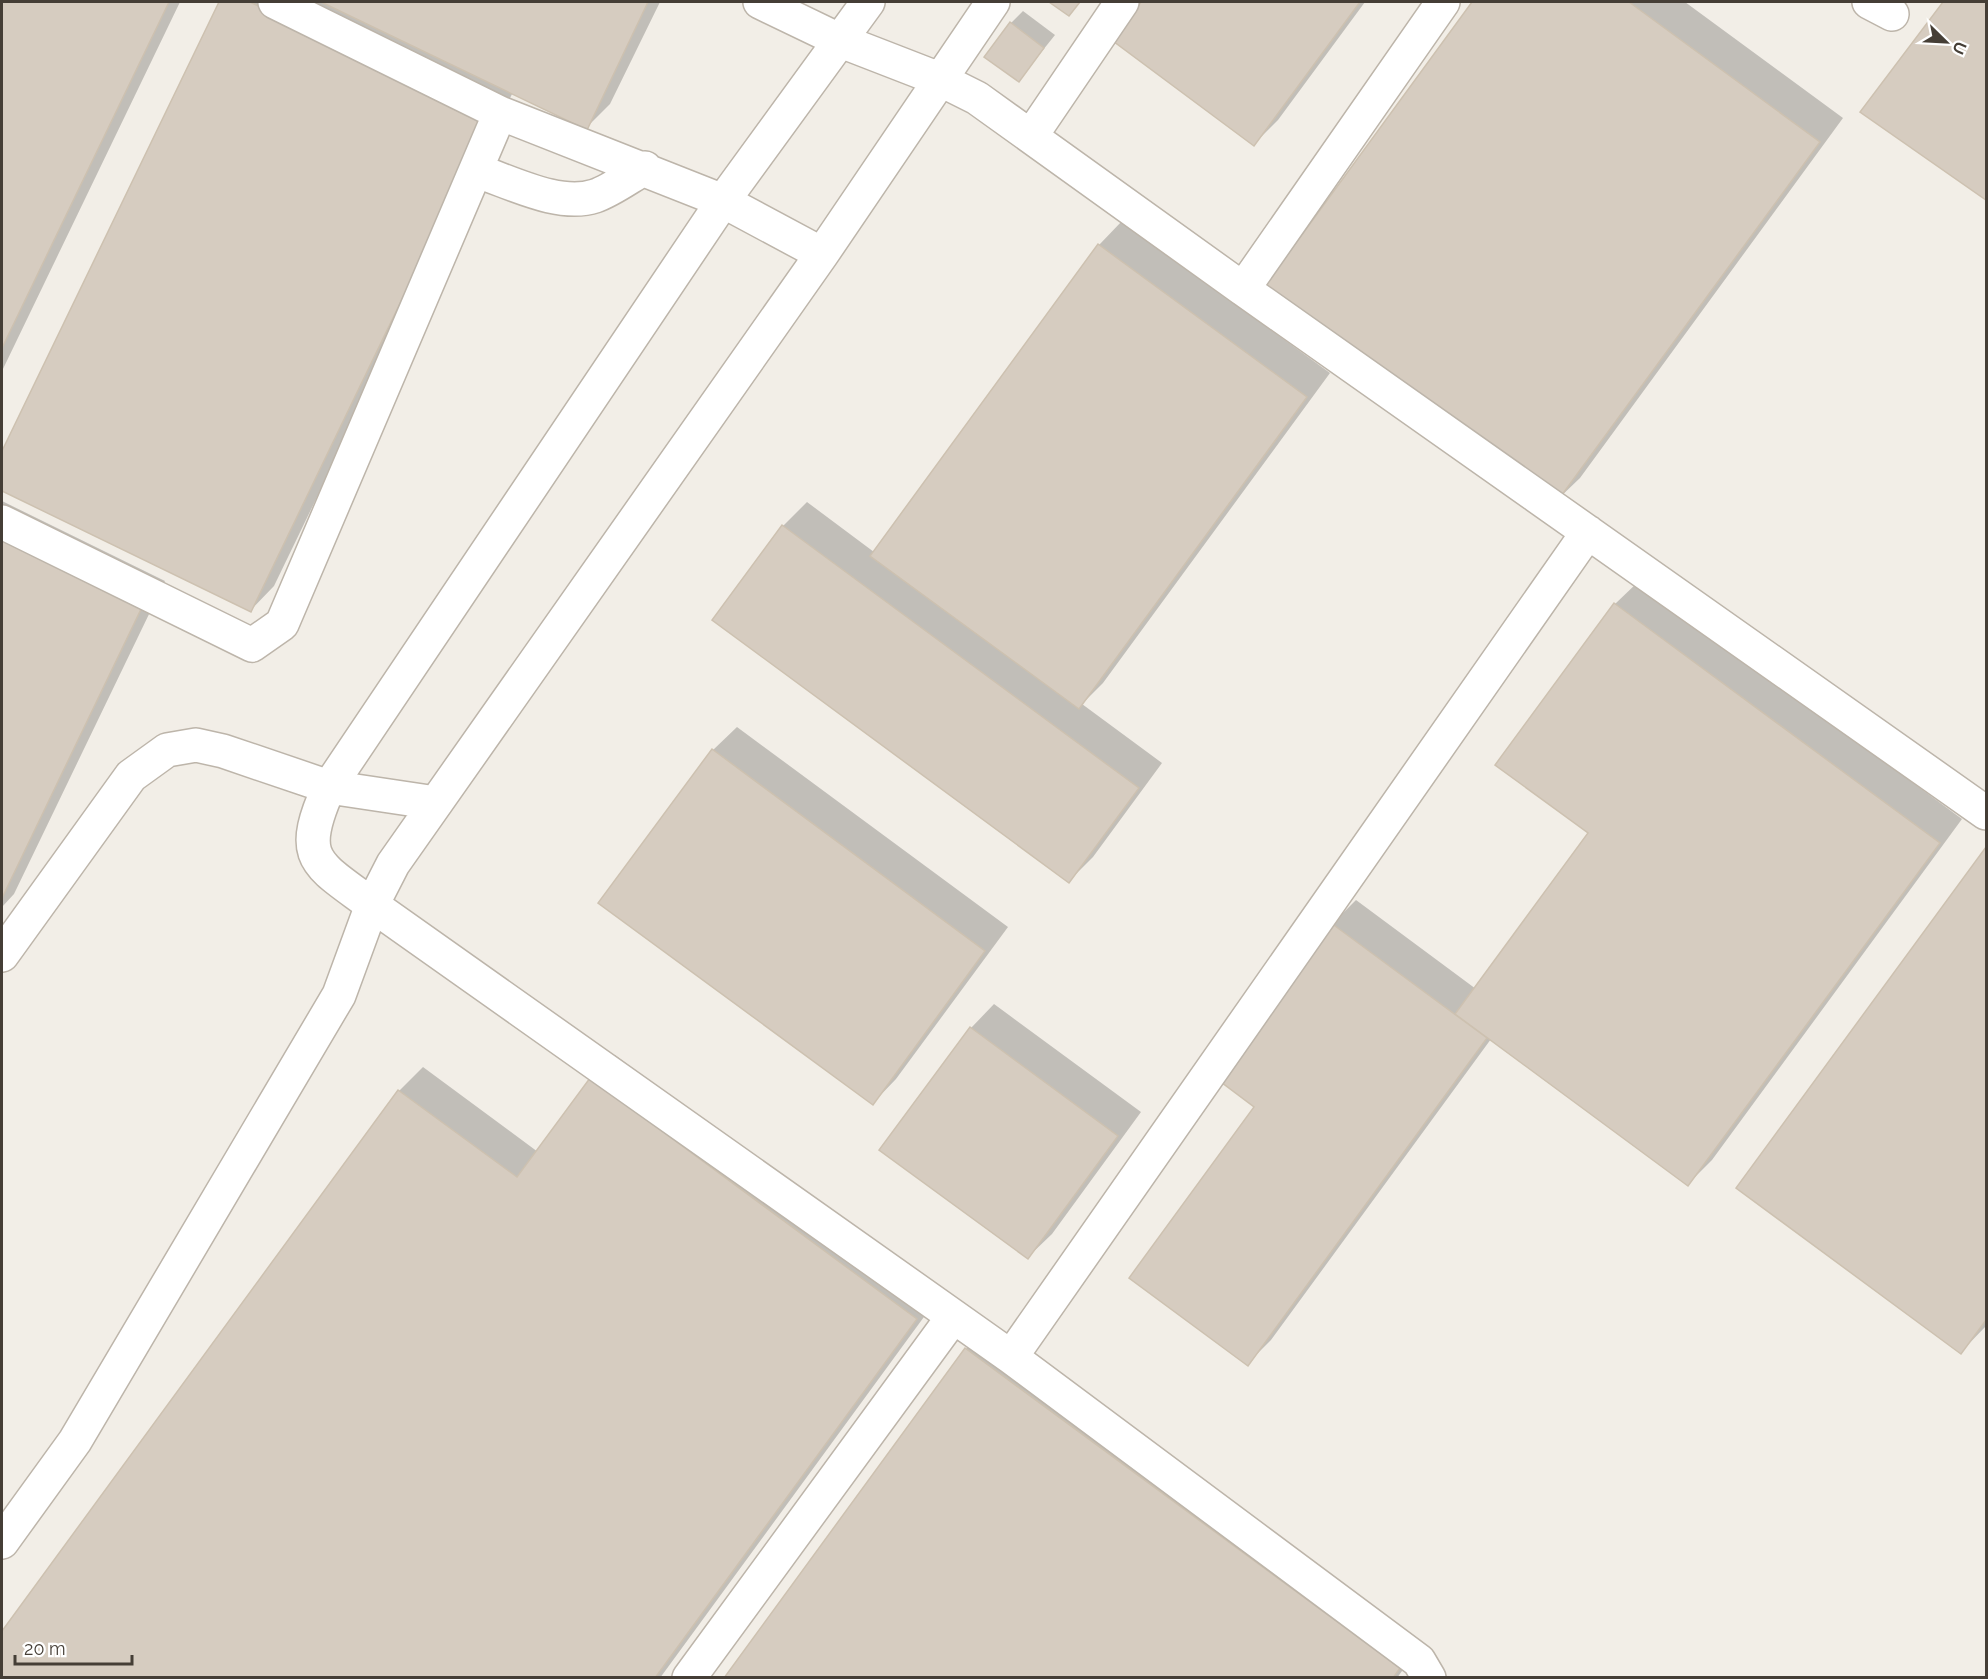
<svg xmlns="http://www.w3.org/2000/svg" width="1988" height="1679" font-family="Raleway,sans-serif">
<rect width="100%" height="100%" fill="#f2eee7"/>
<path fill="#0003" d="M2,2H180L2,371Z
M220,2H660L610,104L586,128L513,92L274,586L251,610L2,490V455Z
M1143,2H1365L1278,120L1254,144L1115,41Z
M1474,2H1685L1843,118L1580,478L1556,501L1265,287Z
M1945,2H1986V198L1862,111Z
M1023,11L1055,35L1019,80L1011,23Z
M1122,221L1330,373L1103,683L1082,704L1162,763L1093,857L1069,881L783,526L807,502L874,552L1099,245Z
M2,501L165,581L14,894L2,907Z
M1639,581L1962,819L1712,1160L1688,1184L1491,1039L1271,1340L1247,1364L1256,1106L1332,924L1356,900L1476,989L1590,833L1615,604Z
M737,727L1008,927L896,1079L873,1103L713,750Z
M1986,849V1326L1961,1352L1738,1188Z
M994,1004L1141,1112L1052,1234L1028,1257L971,1028Z
M615,1055L940,1295L660,1678H2V1634L399,1091L423,1067L538,1152L591,1079Z
M990,1325L1422,1643L1397,1678H726L966,1349Z"/>
<path fill="#d6ccc0" stroke="#cdc1b0" stroke-width="1.5" d="M2,2H169L2,348Z
M219,2H250L490,117L251,612L2,491V451Z
M321,2H648L587,130Z
M1049,2H1080L1069,16Z
M1141,2H1360L1254,146L1113,41Z
M1472,2H1629L1820,142L1556,503L1263,288Z
M1943,2H1986V200L1860,112Z
M1010,22L1044,48L1019,82L984,57Z
M1098,244L1307,397L1079,709L870,556Z
M782,525L1139,788L1069,883L712,620Z
M2,536L143,605L2,898Z
M1614,603L1940,843L1688,1186L1455,1014L1588,833L1495,765Z
M712,749L985,951L873,1105L598,903Z
M1986,847V1320L1961,1354L1736,1188Z
M1331,923L1487,1038L1248,1366L1129,1278L1254,1107L1217,1079Z
M970,1027L1118,1136L1028,1259L879,1150Z
M590,1078L917,1319L655,1678H2V1631L398,1090L517,1177Z
M965,1348L1400,1668L1393,1678H724Z"/>
<g fill="none" stroke-linecap="round" stroke-linejoin="round">
<defs>
<path id="minor" d="M275,2L500,113L723,201L822,254
M760,2L841,41L939,79L977,98L1243,289
M868,2L723,201L329,787C296,860 316,863 372,905L1011,1357L1419,1661L1429,1678
M1443,2L1243,289L1986,813
M1869,2L1892,14
M1031,136L1122,2
M477,171C511,182 559,208 595,196C612,190 629,177 645,168
M2,522L252,645L282,624L500,113
M2,955L131,776L167,750L196,745L223,751L329,787L436,803
M1011,1357L1588,532
M2,1542L75,1441L339,995L372,905L393,864L822,254L993,2
M689,1678L953,1317"/>
</defs>
<use href="#minor" stroke="#bdb5aa" stroke-width="36"/>
<use href="#minor" stroke="#fff" stroke-width="33"/>
</g>
<rect width="1988" height="1679" fill="none" stroke="#453e36" stroke-width="6"/>
<g transform="translate(1946 42) rotate(114)" stroke="#ffffff" stroke-width="4.5" paint-order="stroke">
<path d="M0-4.5L10 22L0 15L-10 22Z" fill="#453e36"/>
<text y="-9" font-size="16" font-weight="bold" text-anchor="middle" fill="#453e36">U</text>
</g>
<path d="M15 1655v9h117v-9" fill="none" stroke="#453e36" stroke-width="3"/>
<text x="24" y="1655" font-size="18" fill="#453e36" stroke="#ffffff" stroke-width="4.5" paint-order="stroke">20 m</text>
</svg>
